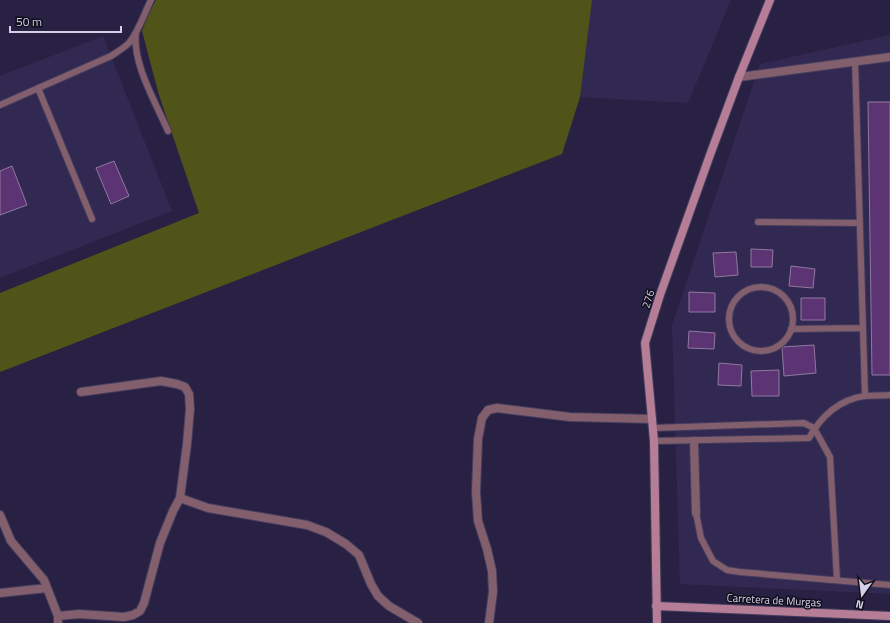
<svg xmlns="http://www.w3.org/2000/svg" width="890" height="623" font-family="'Titillium Web',sans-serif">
<rect width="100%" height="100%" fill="#292143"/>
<path fill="#322952" d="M591,0H731L688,103L580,97Z
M890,35V594L680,584L672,325L760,64Z
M103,36L172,211L0,278V76Z"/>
<path fill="#515418" d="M156,0H592L580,97L562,154L0,372V293L199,213L159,95L142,31L149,13Z"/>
<path fill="#5c3373" stroke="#90799f" d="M868,102H890V375H872Z
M114,161L129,196L111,204L96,168Z
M12,166L27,205L0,215V171Z
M751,249L773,250L772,267H751Z
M736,252L738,275L715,277L713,253Z
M791,266L815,269L813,288L789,286Z
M689,292L715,293V312H689Z
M801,298H825V320H801Z
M689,331L715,333L714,349L688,348Z
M814,345L816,373L784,376L782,347Z
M719,363L742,365L741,386L718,385Z
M779,370V396H752L751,371Z"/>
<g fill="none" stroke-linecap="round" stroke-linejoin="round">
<defs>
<path id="lane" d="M136,33C132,63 156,103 168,131
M855,61L865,396
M38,88L92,219
M0,105L111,56C117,52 124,48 129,43C139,31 144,14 151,0
M758,222L860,223
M729 319a32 32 0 1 1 64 0a32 32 0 1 1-64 0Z
M791,329L863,328
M653,428L804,423L814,428L830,457L837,580
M654,441L809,438C821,416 840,399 865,396C873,395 882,396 890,395
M696,513L701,538L713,561L727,570L740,572L890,585"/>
<path id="street" d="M739,77L890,57
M694,441L696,513
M180,498L208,508L307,525L326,532L346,544L359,555L371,584L378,596L389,606L418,623
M0,515L11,541L44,580L58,616V623
M0,593L47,588
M58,616L79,614L124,617L133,615L140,611L144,603L160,543L173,511L180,498L187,444L190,409L189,394L185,387L177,384L161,381L81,392
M489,623L493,592L492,571L487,549L478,521L476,492L478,439L482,418L488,410L497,408L570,417L652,419"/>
<path id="secondary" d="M656,606L890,616
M657,623L654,441L645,343L660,295L710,155L739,77L770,0"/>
</defs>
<use href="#lane" stroke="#443d5d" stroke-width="8"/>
<use href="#street" stroke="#443d5d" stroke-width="10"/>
<use href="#secondary" stroke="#443d5d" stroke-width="10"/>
<use href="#lane" stroke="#835f6e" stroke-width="6"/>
<use href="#street" stroke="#835f6e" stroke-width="8"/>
<use href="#secondary" stroke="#b67e96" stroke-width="8"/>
</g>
<g text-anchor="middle" stroke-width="3" stroke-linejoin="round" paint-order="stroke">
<g font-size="11" fill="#d4d0e7" stroke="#110e1d">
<text transform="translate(648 299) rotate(-72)" y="4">276</text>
<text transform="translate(774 600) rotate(3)" y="4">Carretera de Murgas</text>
</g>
</g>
<g transform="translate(862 595) rotate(194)" stroke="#110e1d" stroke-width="3" paint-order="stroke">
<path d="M0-3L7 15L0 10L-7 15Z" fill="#d4d0e7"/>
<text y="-6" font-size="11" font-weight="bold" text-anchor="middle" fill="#d4d0e7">N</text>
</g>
<path d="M10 26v6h111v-6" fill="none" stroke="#d4d0e7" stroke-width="2"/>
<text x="16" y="26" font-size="12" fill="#d4d0e7" stroke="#110e1d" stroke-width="3" paint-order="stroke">50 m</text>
</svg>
